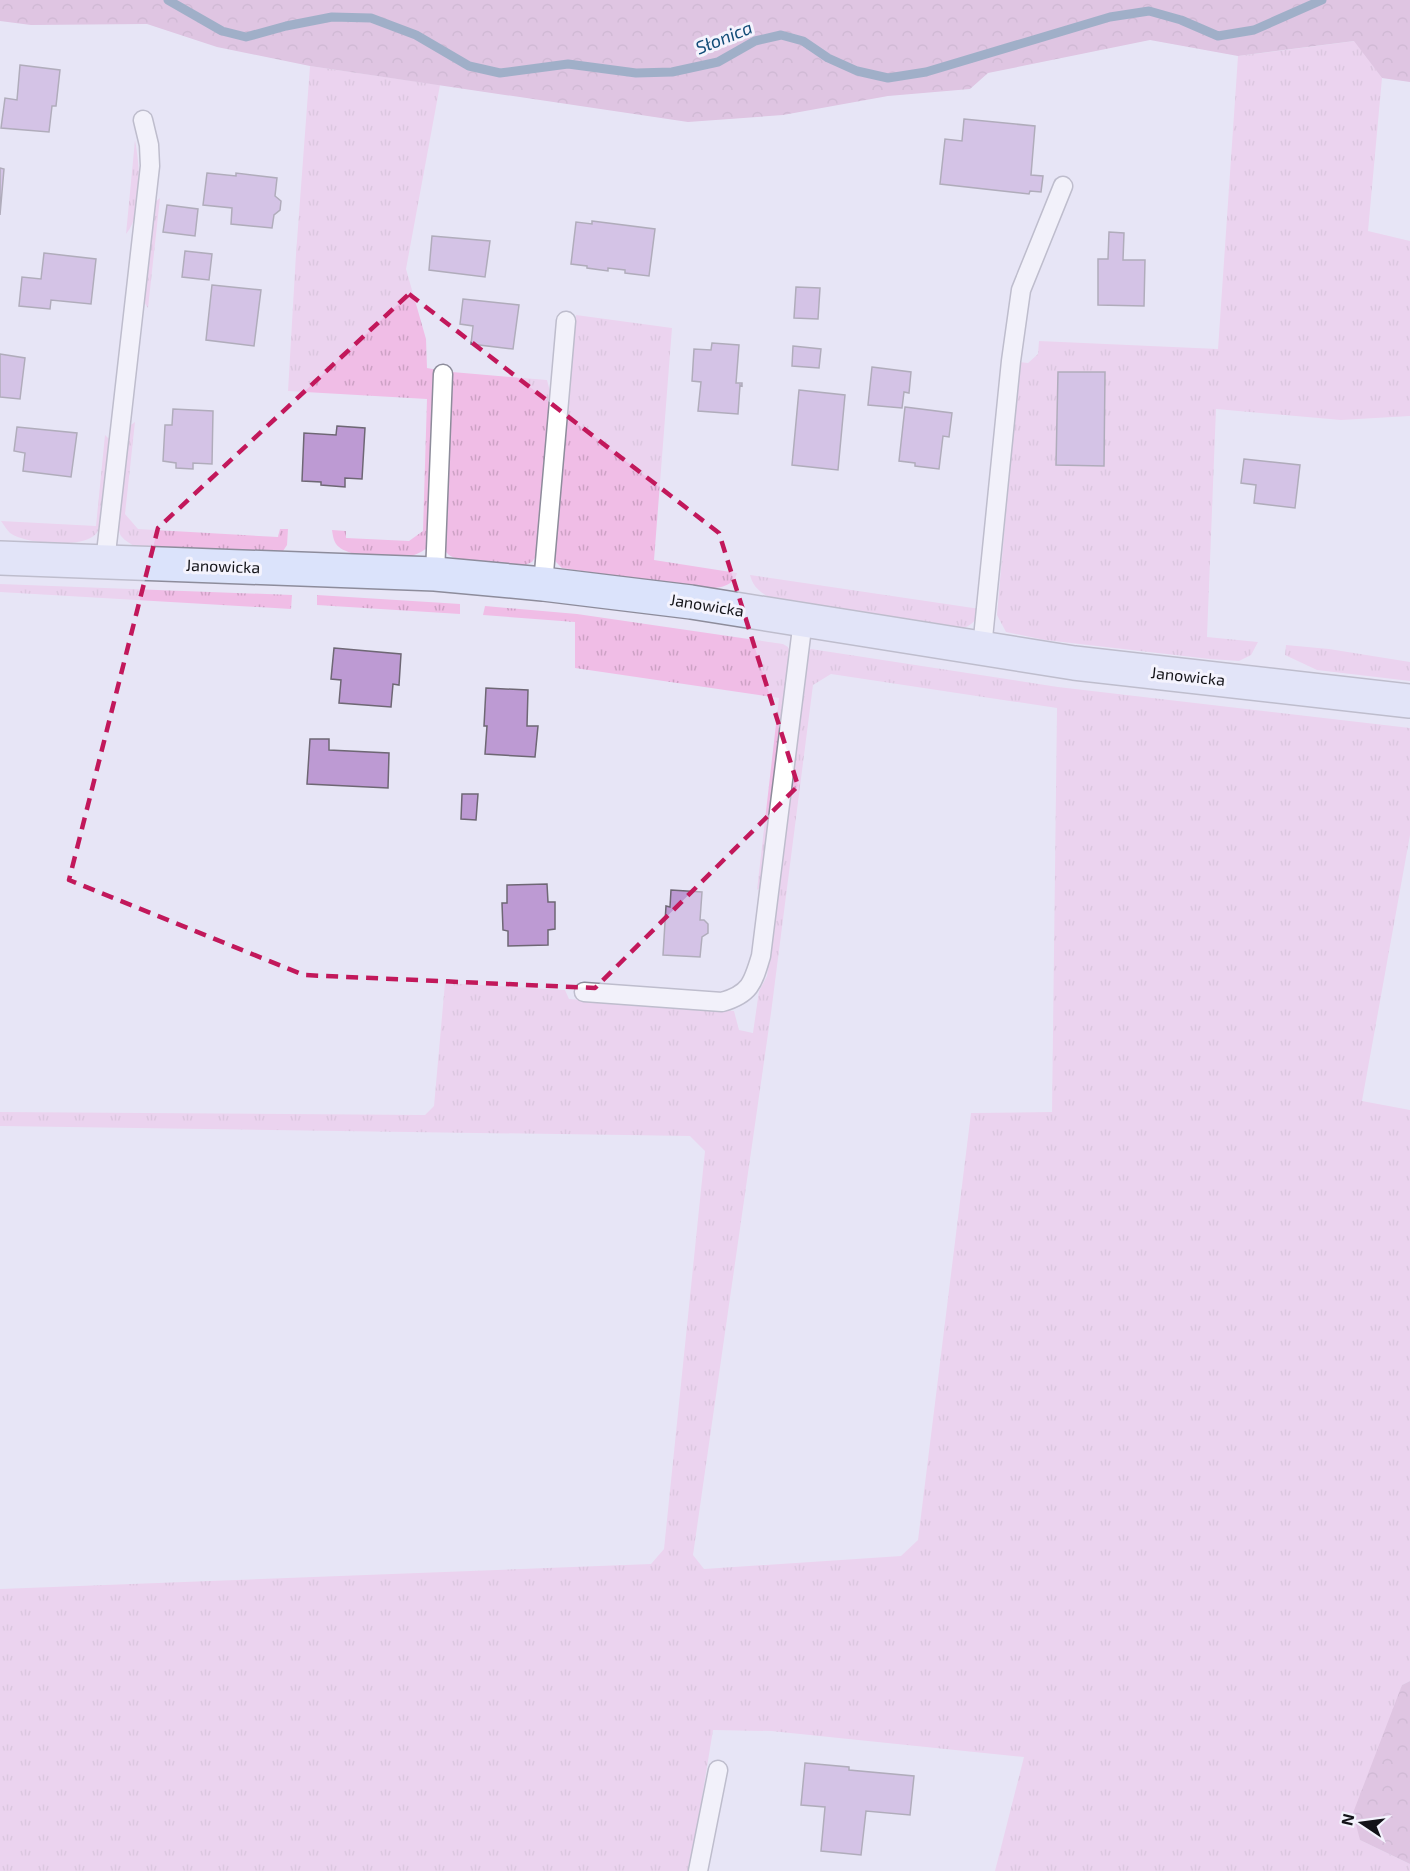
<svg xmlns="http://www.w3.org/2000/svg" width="1410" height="1871" font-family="'Exo 2',sans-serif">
<defs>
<pattern id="grass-tufts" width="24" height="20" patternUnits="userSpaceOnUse" patternTransform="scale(1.5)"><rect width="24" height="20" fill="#f0bde6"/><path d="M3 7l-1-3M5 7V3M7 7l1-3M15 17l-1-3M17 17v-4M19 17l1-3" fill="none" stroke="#cda2c5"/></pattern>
<pattern id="forest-crowns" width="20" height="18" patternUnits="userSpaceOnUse" patternTransform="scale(1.5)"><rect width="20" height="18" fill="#d49dca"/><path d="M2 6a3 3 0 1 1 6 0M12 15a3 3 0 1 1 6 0" fill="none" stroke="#b586ad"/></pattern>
</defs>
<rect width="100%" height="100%" fill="#e7e5f6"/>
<path fill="url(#grass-tufts)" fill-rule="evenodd" d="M1355,41L1382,78L1368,231L1410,241V416L1341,420L1216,409L1207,637L1258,642L1251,655L1239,661L1210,659L1045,640L1006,632L997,615L1019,362L1028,363L1038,354L1039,341L1218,349L1238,56Z
M310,66L440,85L406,269L426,339L427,368L438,370L427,548C420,553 414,556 405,557C391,559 350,557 339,547C334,543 333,537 332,530L346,531V538L409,541L423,531L427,399L288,391L296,254Z
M135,140C140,167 144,212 126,234Z
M160,198L148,308L144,302L155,202Z
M576,315L672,328L654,560L737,573C733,589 714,588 700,589L562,568L556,562L553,553Z
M452,372L547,380L552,399L536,556L532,562L525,565L460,559C449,557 446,554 442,544Z
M135,422L125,514L138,529L278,537L280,529H288L287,545L283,551L136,547C131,544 125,541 121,536C112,521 125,447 128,427Z
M105,435L109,439L102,516C100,522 100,529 96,534C82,549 25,544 10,533C7,530 4,525 1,521L96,526Z
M750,575L980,609C977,621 972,625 961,629L781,602C766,596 754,591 750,575Z
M0,584L292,595L291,609L0,592Z
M317,595L460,604V614L317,605Z
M485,606L577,614L783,644L788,647L790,652L763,885L757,890L779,698L575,668V622L483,615Z
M1286,645L1329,649L1410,662V681L1317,670L1285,655Z
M811,649L1058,687L1410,728V835L1362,1101L1410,1110V1681L1402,1685L1360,1840L1410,1864V1871H995L1024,1757L771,1731L713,1730L690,1871H0V1589L651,1564L664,1549L705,1151L690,1136L0,1126V1112L425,1115L434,1106L445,983L565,990L569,999L734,1011L739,1030L753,1033L759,991L767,976L807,652ZM831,674L1057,708L1052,1112L971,1113L918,1540L901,1556L704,1569L693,1555L771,1013L813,685Z"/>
<path fill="url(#forest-crowns)" d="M0,0H1410V82L1382,78L1354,41L1238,56L1150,40L988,73L970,89L888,96L783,115L688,122L310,66L217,47L147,24L31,25L0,21Z
M1410,1681V1864L1360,1840L1353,1813L1402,1685Z"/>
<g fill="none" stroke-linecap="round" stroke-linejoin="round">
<path stroke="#4a6e90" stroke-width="9" d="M168,0L222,31L246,37L286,26L332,17L371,18L416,35L469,66L500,73L568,64L636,73L672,72L718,62L755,41L781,35L803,41L828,58L857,71L888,78L926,72L1110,17L1149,11L1181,20L1218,36L1254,30L1322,0"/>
</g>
<path fill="#bd9ad3" stroke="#6e6774" stroke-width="1.5" d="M20,65L60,70L56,106H52L49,132L1,128L5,98L17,100Z
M964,119L1035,126L1031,175L1043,176L1041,192L1030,191L1029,194L940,184L945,139L962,141Z
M0,168L4,169L0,215Z
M207,173L236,176V173L277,178L275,196L281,201L280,210L274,215L272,228L231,224L232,208L203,205Z
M167,205L198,209L195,236L163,232Z
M592,221L655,229L649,276L625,273V270L608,268V271L587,268V266L571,264L576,222L592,224Z
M1109,232L1124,233L1123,260H1145L1144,306L1098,305V259H1108Z
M432,236L490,241L485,277L429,270Z
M185,251L212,254L209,280L182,277Z
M44,253L96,259L91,304L51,300L50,309L19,306L22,277L41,279Z
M212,285L261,290L254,346L206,340Z
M796,287L820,288L818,319L794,318Z
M463,299L519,305L513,349L471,344L473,326L460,324Z
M712,343L739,345L736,383H742V386L740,385L738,414L698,411L701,382L692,381L694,349L711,350Z
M793,346L821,349L819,368L792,366Z
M0,354L25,358L20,399L0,397Z
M872,367L911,372L909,393L904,392L902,408L868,405Z
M1058,372H1105L1104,466L1056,465Z
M799,390L845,395L838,470L792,465Z
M905,407L952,413L949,437L943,436L939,469L915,466V463L899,461Z
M173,409L213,411L212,464L193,463V469L176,468V463L163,461L165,425H172Z
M337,426L365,428L362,479L345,478V487L321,485V482L302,481L304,433L336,435Z
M17,427L77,433L71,477L23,471L25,453L14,451Z
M1244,459L1300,465L1295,508L1254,503L1256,485L1241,483Z
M334,648L401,654L399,685L393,684L391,707L339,703L341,680L331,679Z
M486,688L528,690L527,726H538L535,757L485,754L487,726H484Z
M310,739H329V750L389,753L388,788L307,784Z
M462,794H478L476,820L461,819Z
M547,884L548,902H555V929L548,930V945L508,946V931L503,930L502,903H507V885Z
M671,890L702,892L700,920H704L708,924V933L702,937L700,957L663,955L666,906L670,907Z
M805,1763L849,1767V1770L914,1776L910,1815L866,1811L861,1855L821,1851L825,1807L801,1805Z"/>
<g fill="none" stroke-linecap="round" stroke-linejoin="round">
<defs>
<path id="lane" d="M105,562L150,166L149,145L143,120
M435,574L443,374
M543,584L566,321
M982,648L1011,361L1021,290L1063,186
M584,992L722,1002C750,994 753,983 761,956L803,620
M698,1871L718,1770"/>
<path id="secondary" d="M0,558L435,574L543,584L691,602L1074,663L1410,701"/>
</defs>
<use href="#lane" stroke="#8d8c9b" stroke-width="21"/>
<use href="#secondary" stroke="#8d8c9b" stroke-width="36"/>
<use href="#lane" stroke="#fff" stroke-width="18"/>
<use href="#secondary" stroke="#dbe3fb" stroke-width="33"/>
</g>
<path d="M0 0H1410V1871H0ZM409,294L719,533L798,786L595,988L304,975L69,880L158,528Z" fill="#e7e5f6" fill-opacity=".55" fill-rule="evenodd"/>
<path fill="none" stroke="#c2185b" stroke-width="4.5" stroke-dasharray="12 8" stroke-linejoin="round" d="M409,294L719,533L798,786L595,988L304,975L69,880L158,528Z"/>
<g text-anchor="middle" stroke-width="6" stroke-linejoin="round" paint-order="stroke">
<g font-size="16" fill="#131318" stroke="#f4f3fd">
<text transform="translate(223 566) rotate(2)" y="6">Janowicka</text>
<text transform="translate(707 605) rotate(9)" y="6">Janowicka</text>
<text transform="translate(1188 676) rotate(6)" y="6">Janowicka</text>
</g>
<g font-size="18" font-style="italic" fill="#104b77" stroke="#f4f3fd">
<text transform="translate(724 38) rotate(-22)" y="6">Słonica</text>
</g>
</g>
<g transform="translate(1362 1823) rotate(283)" stroke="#f4f3fd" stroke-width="4.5" paint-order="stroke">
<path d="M0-4.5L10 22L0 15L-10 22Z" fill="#131318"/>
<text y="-9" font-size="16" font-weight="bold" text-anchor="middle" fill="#131318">N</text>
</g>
</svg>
